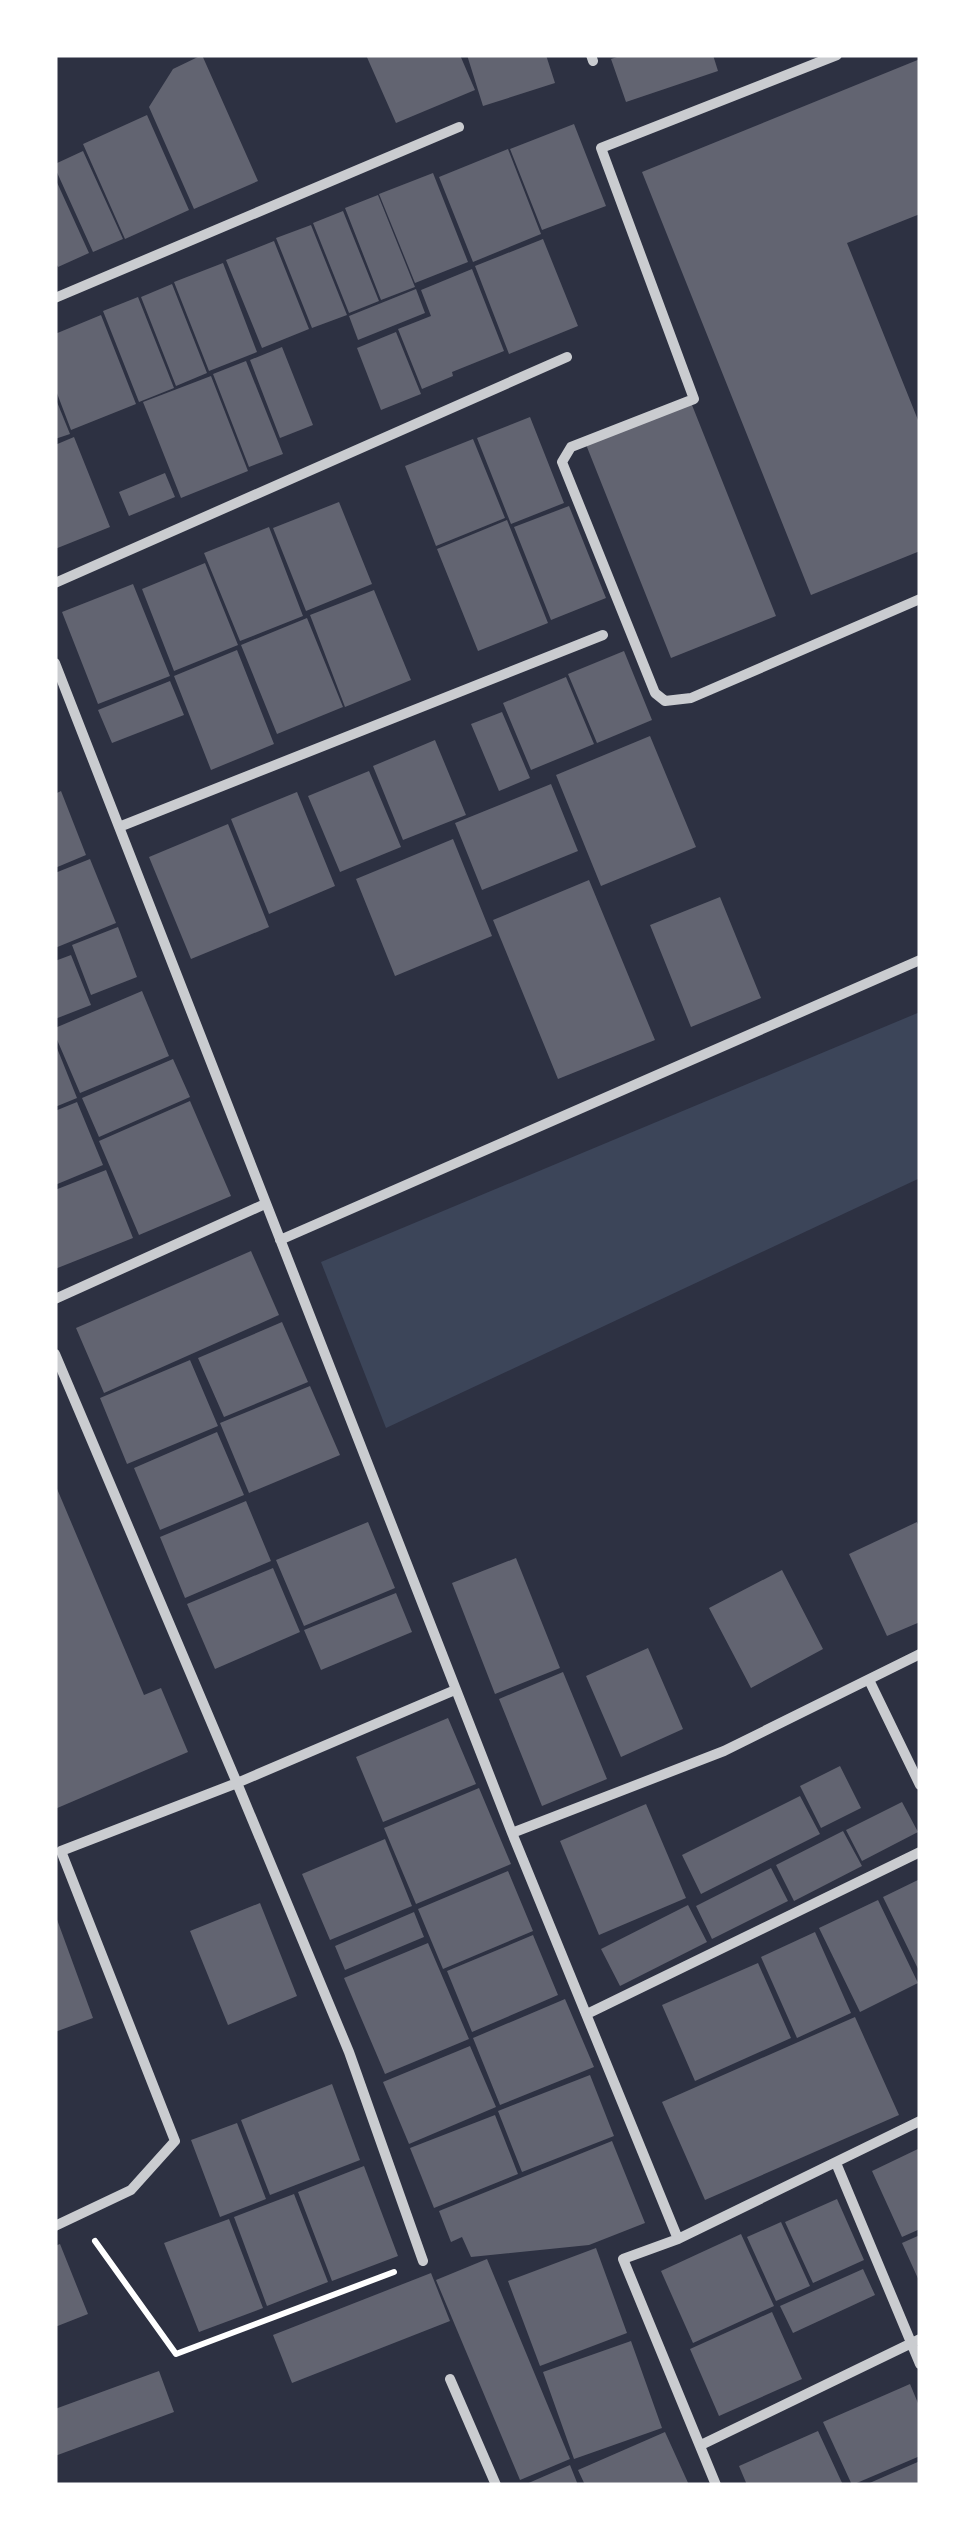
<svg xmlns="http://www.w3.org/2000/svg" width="975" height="2540" font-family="'Fira Sans',sans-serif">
<rect width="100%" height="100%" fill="#2d3142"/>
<path fill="#3c4559" d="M920,1012V1178L386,1428L321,1262Z"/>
<path fill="#626471" d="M202,55L258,181L194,209L149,107L173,69Z
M366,55H460L475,90L396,123Z
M467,55H546L555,83L483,106Z
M623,55H713L718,71L626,102L611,59Z
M920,59V214L847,243L920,425V551L811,595L642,172Z
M147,115L189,210L125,239L83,144Z
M574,124L606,206L542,230L510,149Z
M508,149L541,234L473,262L439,177Z
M83,151L123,239L93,252L55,168V164Z
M433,173L468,262L415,283L379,194Z
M55,178L89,253L58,267L55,261Z
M378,195L415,287L381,300L345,208Z
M343,211L379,301L349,313L313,223Z
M311,225L347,315L312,328L276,238Z
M543,239L578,326L509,354L475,266Z
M274,241L309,329L262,348L226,260Z
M223,263L257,352L209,371L174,282Z
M472,269L504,351L452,372L453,376L422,389L398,329L431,316L421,290Z
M172,284L207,373L176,386L141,297Z
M416,289L425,313L358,340L349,316Z
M138,297L174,388L139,402L103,311Z
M101,315L136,404L71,430L55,388V334Z
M396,332L421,394L381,410L357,348Z
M282,347L313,425L280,438L250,360Z
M246,361L283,454L249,467L213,374Z
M211,376L248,471L181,498L143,402Z
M55,397L70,434L55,439Z
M690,400L776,616L671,658L585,442Z
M530,417L564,503L511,524L477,438Z
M74,437L110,527L55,549V445Z
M473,439L505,518L436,546L405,466Z
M165,473L175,497L129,516L119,492Z
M339,502L372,584L306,611L273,528Z
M569,506L606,598L551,620L514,527Z
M507,520L548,623L478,651L437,549Z
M269,527L303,616L240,641L204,553Z
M205,563L238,645L174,671L142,589Z
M133,584L170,676L98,704L62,612Z
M374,590L411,680L345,707L310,615Z
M307,618L343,707L277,734L241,645Z
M237,650L274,744L211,770L174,676Z
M624,651L652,720L597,743L568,674Z
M566,677L594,744L531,770L503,703Z
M170,681L184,715L112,743L98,710Z
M502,712L530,778L499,791L471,724Z
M650,736L696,847L601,886L556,775Z
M435,740L466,815L403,840L373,766Z
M369,771L401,847L340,872L308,796Z
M551,784L578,851L482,890L455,823Z
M61,791L86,855L55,868V794Z
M297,792L335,886L269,914L231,819Z
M228,824L269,927L191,959L149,857Z
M453,839L492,936L395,976L356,879Z
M90,859L116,923L55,948V873Z
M589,880L655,1040L558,1079L493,920Z
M720,897L761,998L691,1027L650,925Z
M118,927L137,977L91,995L72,945Z
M71,955L91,1005L55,1019V961Z
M142,991L169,1056L80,1093L55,1035V1028Z
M55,1043L77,1098L55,1107Z
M173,1059L190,1097L99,1137L82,1098Z
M190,1101L231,1196L139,1235L99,1141Z
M77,1102L103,1165L55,1185V1111Z
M106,1170L133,1238L55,1269V1190Z
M251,1251L279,1315L104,1393L76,1328Z
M282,1322L308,1382L224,1417L198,1358Z
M190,1360L218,1426L127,1464L100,1398Z
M310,1386L340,1455L249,1493L220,1423Z
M217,1432L244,1495L160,1530L134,1468Z
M55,1484L144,1695L161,1688L188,1752L55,1809Z
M246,1501L271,1561L185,1598L160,1537Z
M368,1522L395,1588L304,1626L276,1560Z
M917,1522L920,1529V1622L887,1636L849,1554Z
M516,1558L560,1668L495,1694L452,1583Z
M273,1568L300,1632L215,1669L187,1604Z
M782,1570L823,1649L751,1688L709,1608Z
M396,1593L412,1632L321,1670L304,1630Z
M648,1648L683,1729L621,1757L586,1676Z
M563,1672L607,1779L542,1806L499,1699Z
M448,1718L476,1784L383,1822L356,1757Z
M840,1766L861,1808L821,1828L800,1786Z
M479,1788L511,1864L416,1904L384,1828Z
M800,1796L820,1834L701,1894L682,1855Z
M902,1802L918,1832L862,1861L846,1830Z
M646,1804L686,1898L599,1935L560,1841Z
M843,1831L862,1866L794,1901L776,1865Z
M385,1839L412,1906L330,1940L302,1874Z
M771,1868L788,1901L712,1939L696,1906Z
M508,1871L533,1931L443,1969L418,1909Z
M920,1879V1973L883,1897Z
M878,1900L918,1983L860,2012L819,1928Z
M260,1903L297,1996L228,2025L190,1931Z
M688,1905L707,1942L620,1986L601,1949Z
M414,1912L424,1937L345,1970L335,1946Z
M55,1914L93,2018L55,2032Z
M815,1932L851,2013L797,2038L761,1957Z
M533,1935L558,1995L472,2032L447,1971Z
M428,1943L469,2039L385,2074L344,1978Z
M758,1963L791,2038L695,2081L662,2005Z
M565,1999L594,2067L500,2105L473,2038Z
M855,2017L899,2115L705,2200L662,2102Z
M470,2046L496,2107L409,2144L383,2082Z
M590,2075L614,2136L522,2172L498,2111Z
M332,2084L360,2160L270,2195L241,2120Z
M495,2115L518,2174L434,2208L410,2148Z
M237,2123L266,2199L220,2217L191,2140Z
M612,2141L645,2223L589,2245L471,2257L462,2237L451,2242L439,2211Z
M920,2148V2229L902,2237L872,2171Z
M364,2166L398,2256L332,2281L298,2192Z
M294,2194L328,2282L267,2306L234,2217Z
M837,2199L864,2260L813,2283L785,2222Z
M229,2219L263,2308L199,2332L164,2243Z
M781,2222L810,2286L776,2301L747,2237Z
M741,2234L774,2306L693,2343L661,2271Z
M920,2235V2283L902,2243Z
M60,2244L88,2314L55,2327V2246Z
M596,2248L627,2333L540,2366L508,2281Z
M487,2259L570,2459L520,2480L436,2280Z
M863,2269L875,2295L793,2333L780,2306Z
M431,2273L450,2321L292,2383L273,2335Z
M772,2312L802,2379L719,2416L690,2349Z
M631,2341L662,2428L574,2459L543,2372Z
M159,2371L174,2412L55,2456V2409Z
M910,2384L920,2408V2456L852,2485L823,2422Z
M818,2431L843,2485H747L739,2466Z
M665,2432L689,2485H585L578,2470Z
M920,2461V2485H865Z
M570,2465L578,2485H524Z"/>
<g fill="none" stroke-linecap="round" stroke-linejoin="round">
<path stroke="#fff" stroke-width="6" d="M95,2241L176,2354L394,2272"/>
<path stroke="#caccd0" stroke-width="10" d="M591,55L593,61
M837,55L601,148L694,399L571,447L562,462L655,693L665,701L691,698L920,599
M55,298L459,127
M55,583L567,357
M55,663L512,1833L678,2239
M119,827L603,635
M280,1240L920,960
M55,1299L265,1204
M55,1354L237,1783L455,1690
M869,1680L920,1785
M512,1833L724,1751L920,1654
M587,2014L920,1852
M836,2163L920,2364
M55,2226L131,2190L175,2141L61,1851L237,1783L349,2052L423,2261
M450,2379L496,2485
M701,2445L920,2339
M716,2485L623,2259L678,2239L920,2121"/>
</g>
<rect width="975" height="2540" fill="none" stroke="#ffffff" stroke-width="115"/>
</svg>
